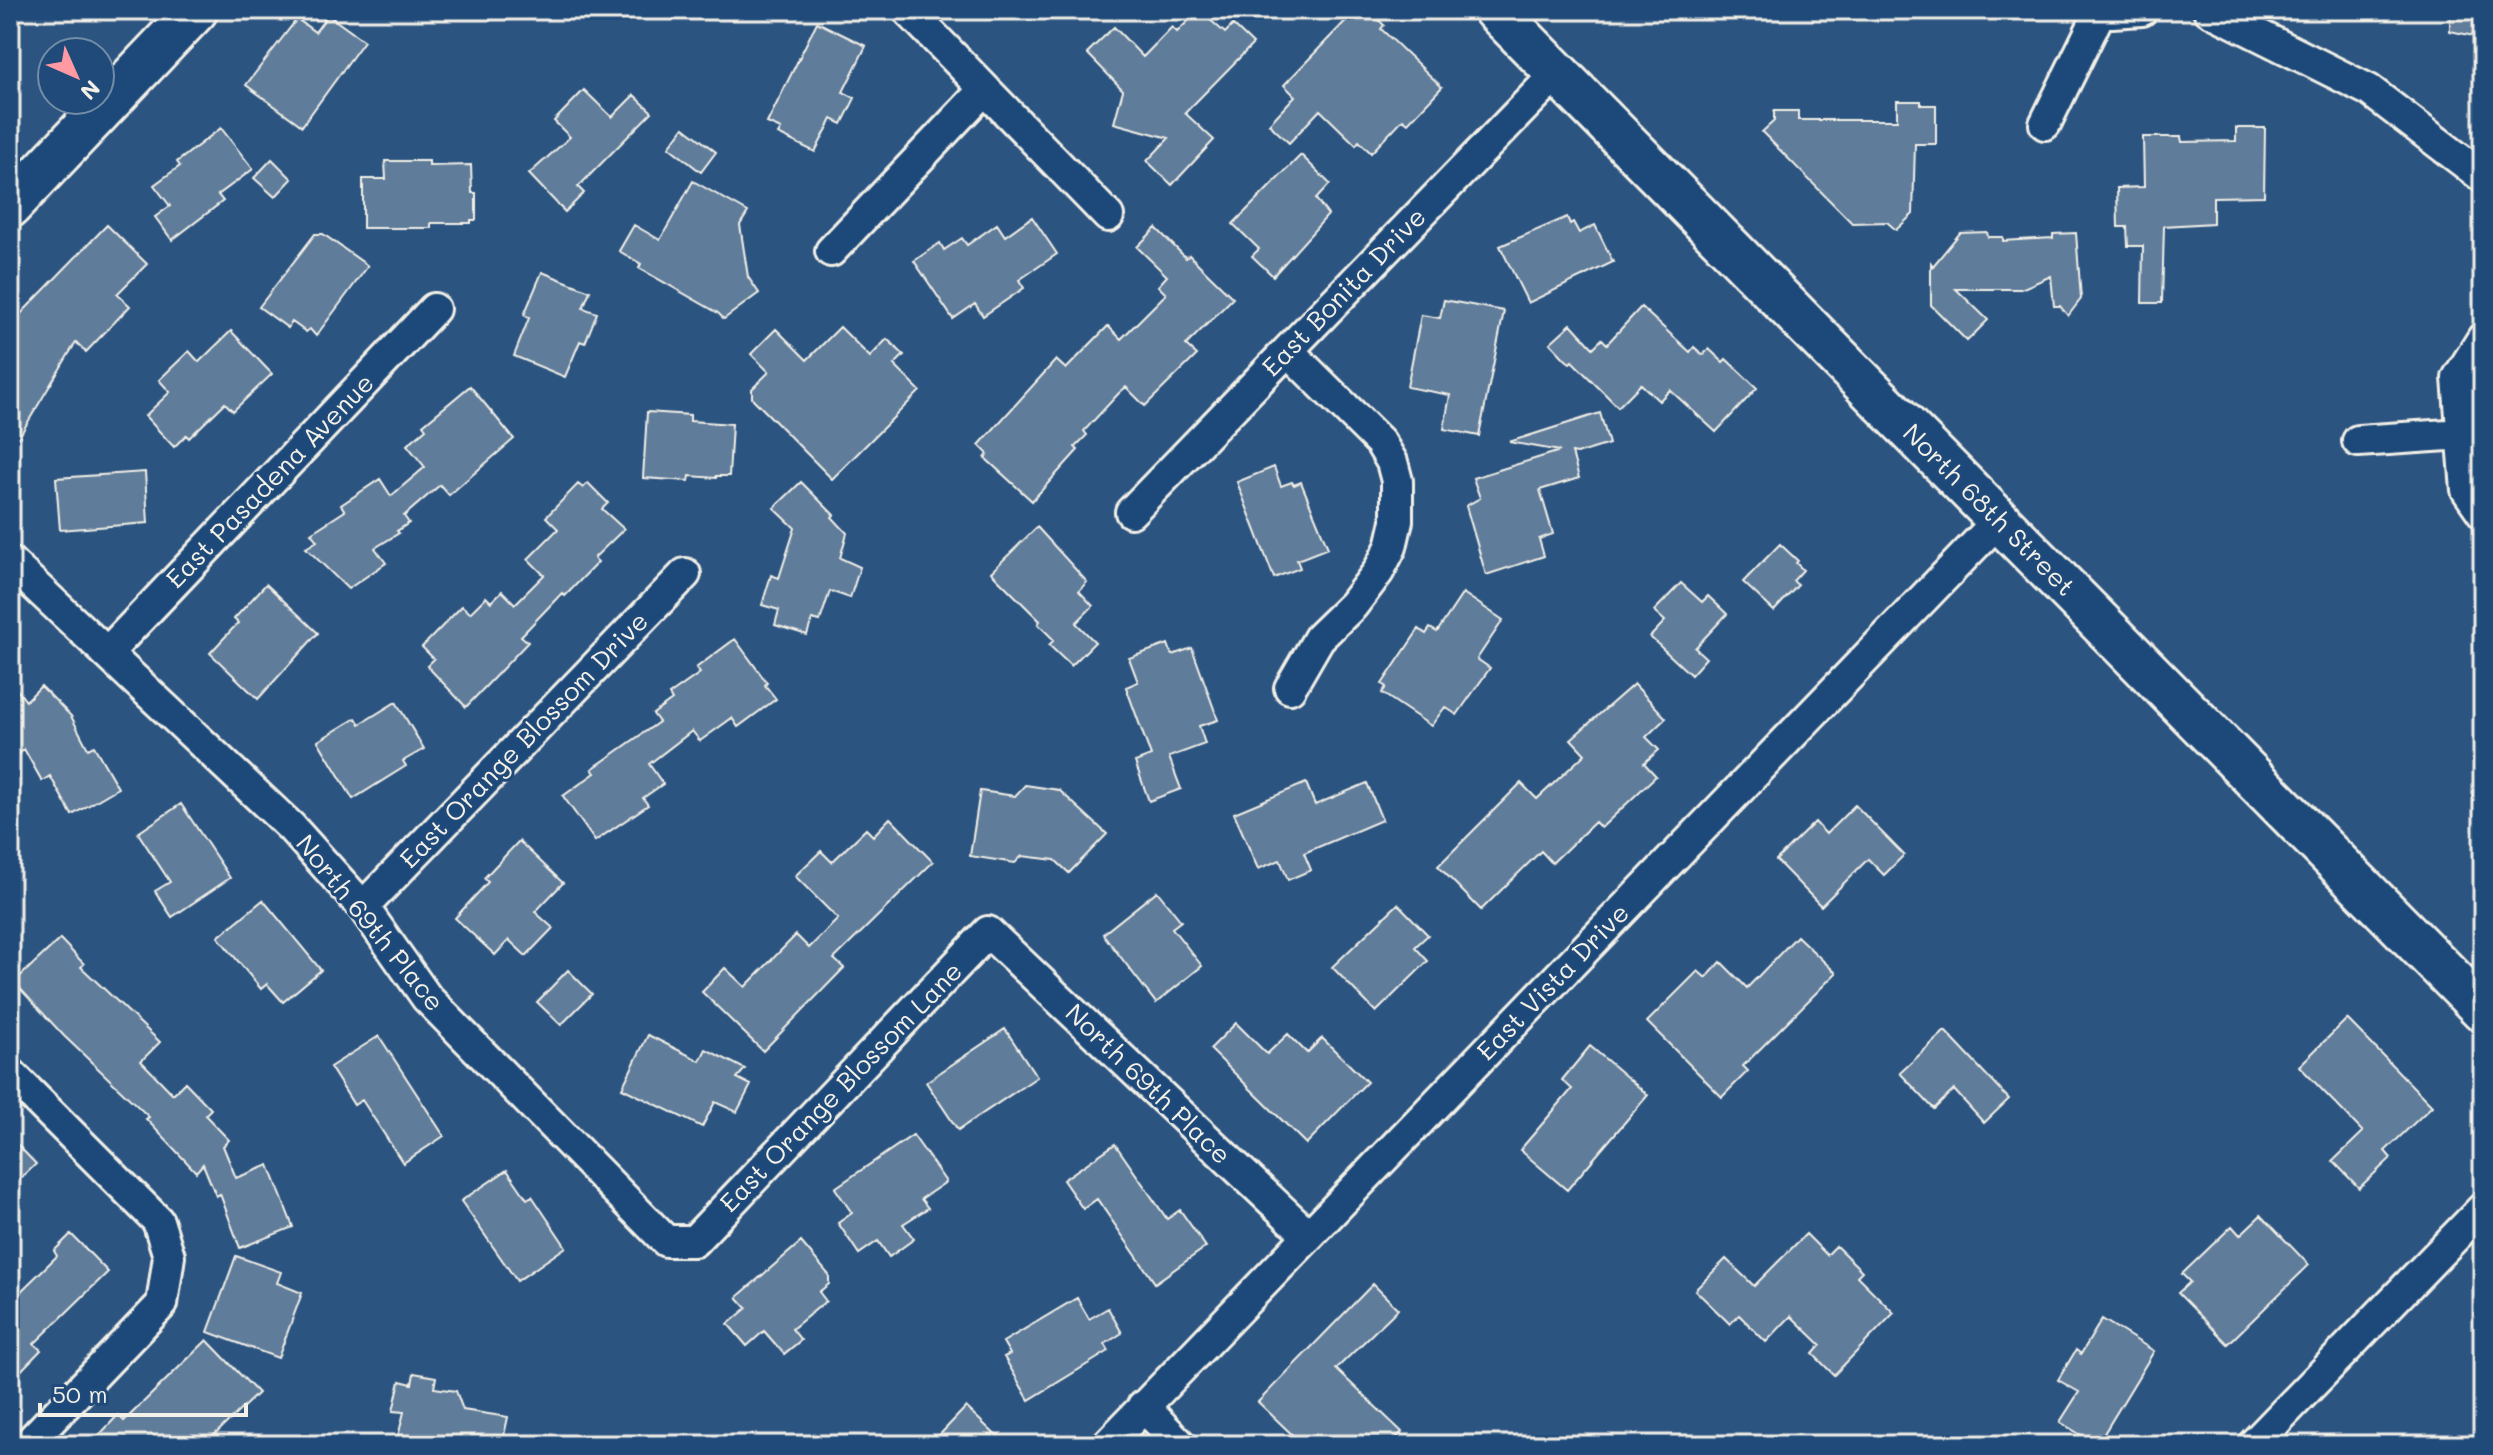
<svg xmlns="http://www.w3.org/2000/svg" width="2493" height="1455" font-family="Mali,sans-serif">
<rect width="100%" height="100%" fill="#2c5481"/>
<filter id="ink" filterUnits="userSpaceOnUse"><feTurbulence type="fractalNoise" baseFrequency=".0125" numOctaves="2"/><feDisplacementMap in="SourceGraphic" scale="16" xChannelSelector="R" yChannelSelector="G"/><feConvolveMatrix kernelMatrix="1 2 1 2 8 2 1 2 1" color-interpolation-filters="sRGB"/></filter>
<g filter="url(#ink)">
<path fill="#5e7b9a" stroke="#f4f1e8" stroke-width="2" d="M1199,10L1225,33L1233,25L1253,44L1185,113L1214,140L1172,185L1147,161L1169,138L1114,123L1123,90L1087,53L1114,27L1143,57L1172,27L1177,32Z
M1356,10H1368L1384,25L1381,29L1442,87L1408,123L1403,119L1371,153L1359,141L1356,145L1320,110L1289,143L1269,124L1295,96L1284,85Z
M2450,10H2483V38L2450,31Z
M328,15L364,41L302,126L246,85L297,19L315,32Z
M817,22L866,46L843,92L855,98L842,124L832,119L815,152L778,134L781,129L767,123Z
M584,90L612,117L634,95L652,112L578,187L584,193L565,212L529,174L570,137L554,121Z
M1897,101H1921V105H1936V144H1915L1913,214L1896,230L1887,222L1852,223L1762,132L1774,121V111H1798V120H1897Z
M684,127L716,152L701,172L669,147Z
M221,128L253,169L218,195L223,201L172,240L155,217L170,206L154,185L180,166L177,162Z
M2236,128H2265L2264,196L2213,197V223L2164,226L2162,303H2142L2143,246H2128L2127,227H2118L2117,188L2144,187L2143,137H2181L2182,142L2236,141Z
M1301,155L1330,184L1316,199L1328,215L1273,276L1252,256L1259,249L1233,224Z
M272,159L292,179L275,197L254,178Z
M385,161H429V166L471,165L472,193H476V220H471V223H431V228H363V179H386Z
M693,181L748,212L740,225L748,277L759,293L724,319L718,313L639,268L641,264L619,251L634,225L660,240Z
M1032,217L1057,254L1019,280L1024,288L983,316L975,304L953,319L914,261L940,243L944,250L962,238L967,245L997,224L1005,236Z
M1567,217L1570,224L1573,222L1579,233L1595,225L1613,262L1528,303L1500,246Z
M107,225L147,264L117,294L130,306L86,352L76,342L10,452V325Z
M1156,228L1186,258L1189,255L1233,298L1186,345L1197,355L1145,406L1126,387L1119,393L1084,431L1087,435L1075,447L1078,450L1032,501L985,458L988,454L979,445L1056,360L1066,369L1108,326L1121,339L1166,294L1158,286L1167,276L1137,247Z
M1987,232L1988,237H2003V241L2053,238V234L2076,233L2081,299L2068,316L2060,306H2054L2051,276L2021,289H1956L1988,320L1967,341L1931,305V263L1933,266L1960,233Z
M315,234H323L368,266L316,336L310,329L306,332L292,322L288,328L259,307Z
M542,272L590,291L583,308L597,313L585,343L580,341L565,377L514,356L529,318L524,315Z
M1444,300L1504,311L1479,436L1444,429L1450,395L1407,387L1421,315L1440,318Z
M1641,307L1690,352L1694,347L1703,355L1709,349L1723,362L1726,359L1757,388L1716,432L1670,390L1659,401L1641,384L1618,407L1572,361L1570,363L1566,360L1550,343L1571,324L1593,348L1602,339L1607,344Z
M840,327L870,357L887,339L904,355L894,365L920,391L832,479L752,398V389L769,372L751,354L776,329L807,360Z
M231,331L272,374L233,411L225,403L189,438L186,435L174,447L145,416L170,392L159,380L189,351L199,362Z
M470,386L514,439L449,495L440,485L404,516L409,523L397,531L399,533L375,548L386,563L348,589L306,548L317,541L311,533L345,511L341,505L380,479L391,496L425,467L407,445L426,429L423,425Z
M647,412L690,415V421L732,424L729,476H716V478L690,476L689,481L643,478Z
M1600,413L1609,444L1577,454L1572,453L1579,478L1540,490L1553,534L1539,539L1544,556L1486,575L1466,506L1480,498L1473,478L1560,451L1509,442Z
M1274,467L1281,486L1292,482L1294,485L1301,482L1328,548L1297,560L1300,568L1274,578L1237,482Z
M145,472L148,523L60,530L56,478Z
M801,482L834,515L832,517L847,533L840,558L860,567L850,598L830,591L820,621L812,619L807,635L775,625L779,610L762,605L771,575L779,578L795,528L774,508Z
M588,483L608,503L602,509L624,529L594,558L598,562L565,596L562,593L521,636L528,642L466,707L427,666L434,659L422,647L462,606L470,613L486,597L491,602L502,591L515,604L544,575L528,559L558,529L546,517L578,484L583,488Z
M1037,527L1087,582L1079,591L1093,606L1076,623L1095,642L1071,666L1049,645L1054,640L1038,624L1040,621L991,572Z
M1780,544L1798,561L1796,563L1803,570L1793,581L1798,585L1774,611L1743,582Z
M1681,583L1702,602L1708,596L1727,614L1695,648L1706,658L1691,675L1650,637L1665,621L1654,611Z
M266,584L318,633L258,699L210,653L238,623L234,619Z
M1463,593L1503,620L1477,659L1490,668L1457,715L1445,707L1431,726L1382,693L1386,687L1382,684L1419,629L1426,634L1430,628L1437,632Z
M735,639L767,683L765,685L776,699L738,727L732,718L700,741L692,731L649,764L663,784L643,798L648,805L595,841L563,796L595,773L592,769L659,722L653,714L672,700L669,695L700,673L696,668Z
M1168,644L1172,655L1192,648L1218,720L1199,726L1205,744L1169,757L1181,789L1149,801L1135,762L1151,756L1126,687L1138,682L1129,658Z
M10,681L26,701L41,686L71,716L88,749L94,746L118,788L72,815L50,776L42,781L24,749L10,764Z
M1634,684L1666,718L1646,737L1659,750L1644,763L1656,776L1601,828L1595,822L1552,863L1541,851L1481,910L1438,866L1521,783L1537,799L1585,754L1571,739Z
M396,702L424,749L403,761L406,766L353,799L318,741L356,718L360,724Z
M1306,783L1315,805L1367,783L1382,820L1304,853L1311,870L1288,880L1280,860L1258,869L1234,813Z
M1025,785L1059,790L1107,834L1069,873L1055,860L1022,856L1015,863L970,856L980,791L1015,796Z
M181,804L230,878L172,917L155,891L170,882L138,833Z
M1855,805L1904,855L1884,875L1868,859L1821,906L1776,860L1815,822L1826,834Z
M890,818L933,862L834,959L844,968L763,1051L702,992L725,968L745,987L796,935L809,948L838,919L795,876L821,851L832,862L866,829L873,836Z
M519,841L563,883L535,912L553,928L526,956L509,940L495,955L455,918L488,882L484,878Z
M1157,891L1181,921L1172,928L1202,966L1156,1003L1103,934Z
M263,900L321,970L283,1002L267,984L261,989L218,937Z
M1398,904L1428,935L1415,947L1428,961L1376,1012L1332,967Z
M1797,936L1836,973L1743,1066L1748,1071L1722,1097L1647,1022L1698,971L1706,978L1721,962L1747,988Z
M60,939L84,964L81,967L160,1042L141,1061L173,1094L185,1082L211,1109L205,1115L229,1140L223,1146L236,1178L269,1165L293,1227L240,1248L220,1194L216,1196L203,1164L196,1172L146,1119L149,1117L64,1036L14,982Z
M568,970L592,994L561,1025L537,1002Z
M2347,1019L2432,1106L2385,1151L2391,1158L2359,1188L2333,1161L2363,1132L2299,1066Z
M1236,1023L1267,1054L1288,1034L1307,1053L1322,1038L1367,1082L1306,1144L1210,1049Z
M1005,1029L1037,1077L958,1130L926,1082Z
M1945,1031L2009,1099L1984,1123L1954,1090L1934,1109L1900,1073Z
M648,1035L700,1061L706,1049L745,1069L737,1078L751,1085L737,1112L715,1102L702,1127L622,1088Z
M379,1036L444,1136L403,1163L362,1100L354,1105L330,1067Z
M1590,1046L1648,1095L1567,1190L1520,1150L1572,1089L1562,1080Z
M913,1135L946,1182L921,1199L928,1208L903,1224L914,1239L889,1257L878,1241L859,1254L838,1223L852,1213L835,1188Z
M10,1137L36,1164L10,1189Z
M1115,1144L1167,1219L1180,1210L1206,1247L1155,1283L1097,1199L1083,1209L1063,1180Z
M507,1170L527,1199L532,1196L566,1247L517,1281L461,1201Z
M2261,1215L2309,1265L2228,1344L2178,1293L2190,1282L2182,1274L2232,1226L2240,1235Z
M71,1234L108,1272L34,1344L41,1350L10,1382V1302L57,1256L54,1251Z
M1806,1234L1827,1255L1836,1246L1862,1271L1857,1276L1894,1313L1834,1375L1813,1354L1821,1345L1791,1316L1766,1342L1739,1315L1730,1324L1695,1290L1726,1259L1754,1286Z
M801,1242L829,1275V1284L819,1292L826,1301L792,1329L801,1340L784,1354L764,1331L747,1346L728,1324L747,1308L737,1297Z
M236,1256L281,1272L277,1283L302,1293L278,1358L208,1332Z
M1373,1284L1398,1309L1336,1369L1402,1432L1390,1445H1303L1258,1402Z
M1077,1298L1089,1319L1108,1308L1122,1333L1105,1344L1109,1351L1029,1400L1004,1357L1010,1354L1003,1342Z
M2102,1319L2154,1351L2097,1445L2060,1422L2079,1392L2058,1380L2076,1350L2081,1354Z
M207,1340L258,1393L204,1445H90L118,1415L124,1421Z
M414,1373L436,1377L434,1388L456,1391L463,1410L508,1417L502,1445H396L404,1412L393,1411L400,1381L412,1384Z
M966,1407L1006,1445H930Z"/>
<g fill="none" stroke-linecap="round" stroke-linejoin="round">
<defs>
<path id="street" d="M908,10L1108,216
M2108,10L2112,12L2142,10
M2209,10L2369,90L2483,177
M2045,124L2101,10
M831,251L983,91
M2483,338L2458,378L2467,490L2483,513
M1288,351L1380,442L1392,462L1397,481V521L1391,547L1378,572L1353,605L1319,638L1290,688
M2358,441L2463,434
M1131,512L1557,73
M10,562L291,827L363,907L427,998L666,1241H694L988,932L1308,1235
M107,653L434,309
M363,907L685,574
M10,1073L158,1221L169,1256L162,1304L27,1445
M1143,1406L1181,1445
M1107,1445L1999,520
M2253,1445L2483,1208"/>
<path id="secondary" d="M1495,10L2483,1010
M10,206L196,10"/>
</defs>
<use href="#street" stroke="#f4f1e8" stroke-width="36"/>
<use href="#secondary" stroke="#f4f1e8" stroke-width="48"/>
<use href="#street" stroke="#1f4a7a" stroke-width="30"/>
<use href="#secondary" stroke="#1f4a7a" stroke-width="42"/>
</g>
</g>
<g text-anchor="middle" stroke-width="6" stroke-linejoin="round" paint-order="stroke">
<g font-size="26" fill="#f4f1e8" stroke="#1f4a7a">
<text transform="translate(1344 292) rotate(-46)" y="9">East Bonita Drive</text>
<text transform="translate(270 481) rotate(-46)" y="9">East Pasadena Avenue</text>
<text transform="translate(1989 510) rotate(45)" y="9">North 68th Street</text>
<text transform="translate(524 740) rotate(-46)" y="9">East Orange Blossom Drive</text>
<text transform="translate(370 923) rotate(51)" y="9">North 69th Place</text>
<text transform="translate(1553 982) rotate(-46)" y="9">East Vista Drive</text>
<text transform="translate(1148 1084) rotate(44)" y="9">North 69th Place</text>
<text transform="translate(841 1087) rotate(-46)" y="9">East Orange Blossom Lane</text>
</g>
</g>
<rect width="2493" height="1455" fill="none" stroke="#1f4a7a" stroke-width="40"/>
<rect x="20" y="20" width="2453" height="1415" fill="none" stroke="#f4f1e8" stroke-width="3" filter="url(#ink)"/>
<g transform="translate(76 76) rotate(135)"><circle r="38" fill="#1f4a7a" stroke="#748da6" stroke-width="2"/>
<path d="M0-6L14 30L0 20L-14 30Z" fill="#ff9aa2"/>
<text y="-12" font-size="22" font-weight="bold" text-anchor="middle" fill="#f4f1e8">N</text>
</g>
<path d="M40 1403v12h206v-12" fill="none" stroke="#f4f1e8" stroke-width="4"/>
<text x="52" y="1403" font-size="24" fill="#f4f1e8" stroke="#1f4a7a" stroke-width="6" paint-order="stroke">50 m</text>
</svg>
